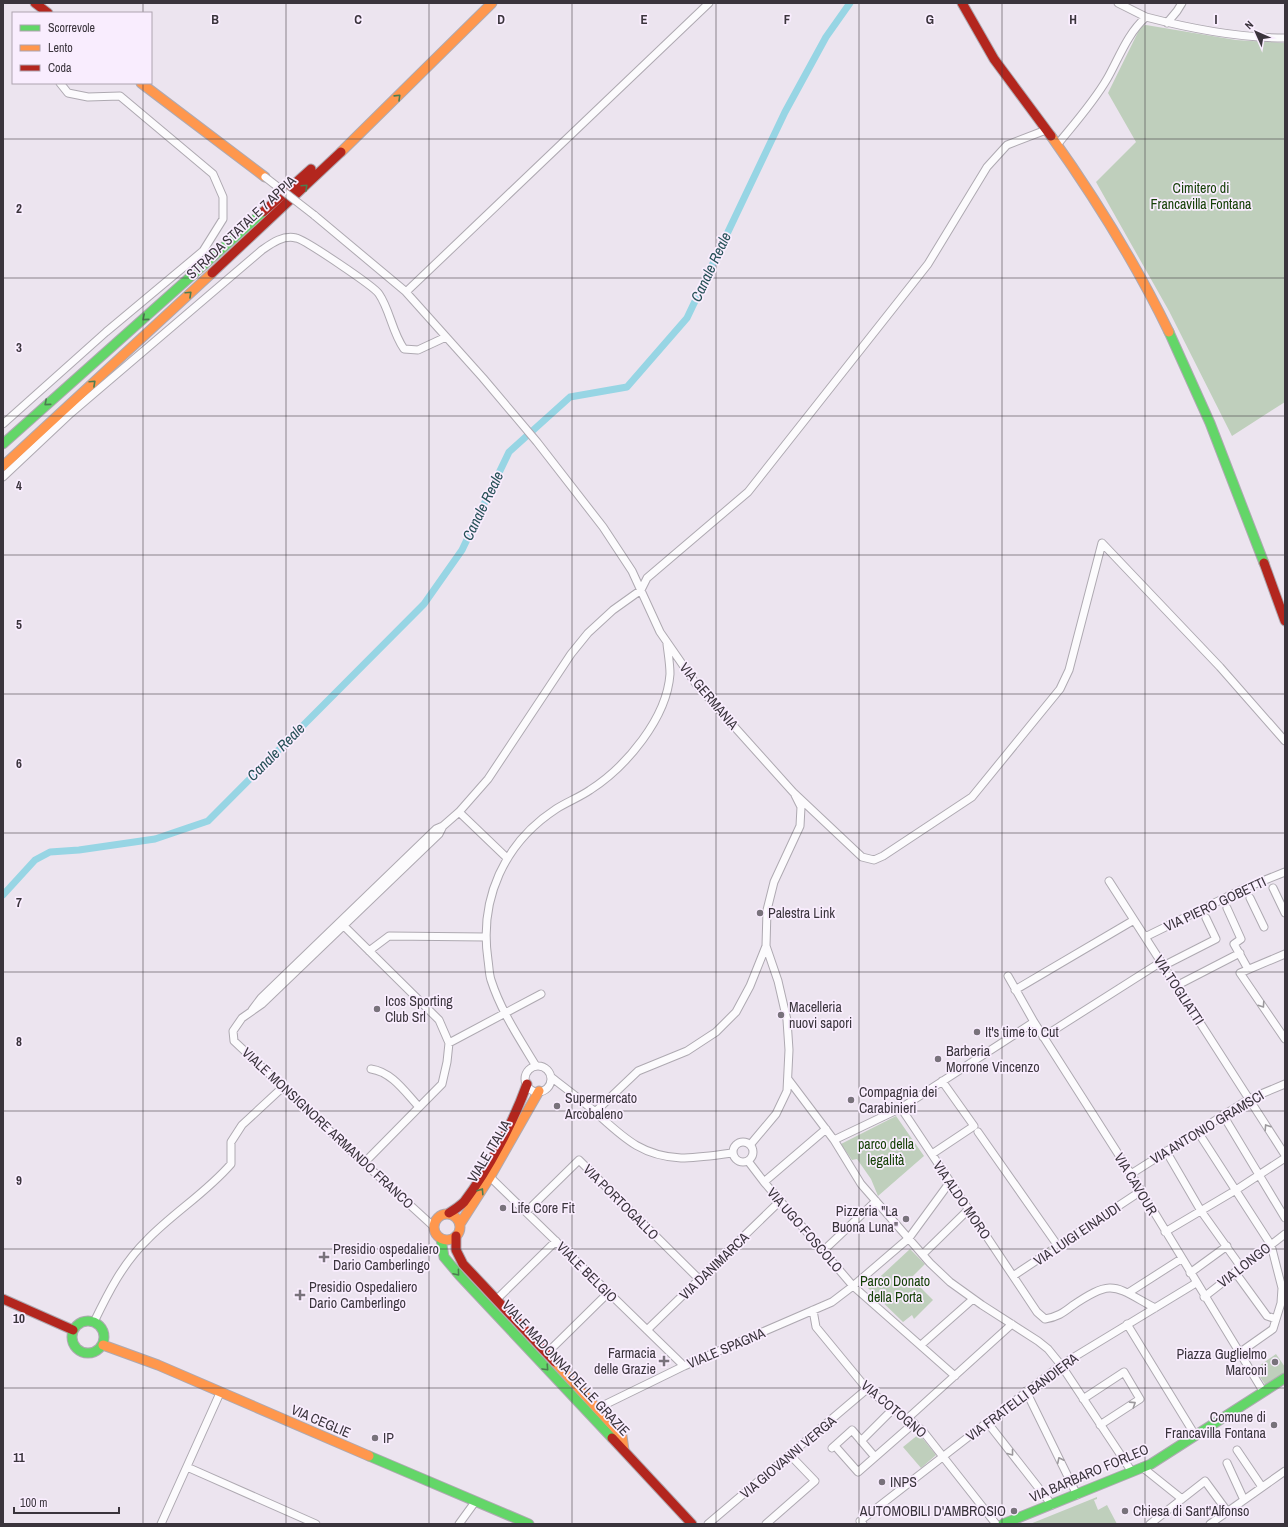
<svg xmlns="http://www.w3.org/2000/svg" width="1288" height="1527" font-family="'Archivo Narrow',sans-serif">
<rect width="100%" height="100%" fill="#ece4ef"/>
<path fill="#bfcfbc" d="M1146,25L1236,40L1285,43V402L1232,436L1169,311L1096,182L1136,142L1108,93L1141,26Z
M896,1116L924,1156L878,1196L871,1179L857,1159L852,1160L841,1144Z
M910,1249L925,1264L911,1278L933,1300L914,1319L912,1315L903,1322L868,1288Z
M1276,1354L1285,1367V1375L1266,1386L1255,1369Z
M919,1434L936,1455L921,1468L903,1447Z
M1097,1497V1499L1094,1500L1098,1510L1107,1505L1117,1524H1030Z"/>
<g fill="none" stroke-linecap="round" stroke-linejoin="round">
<path stroke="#97d5e4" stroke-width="7" d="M3,895L35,860L50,852L79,850L155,839L208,821L424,604L462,550L509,452L570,397L627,387L687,318L785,112L826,37L850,3"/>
<defs>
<path id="street" d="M1118,3L1146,17
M1167,23L1177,11L1182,3
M1057,145C1074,124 1093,103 1107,79C1119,58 1127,34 1146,17C1192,29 1237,38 1285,38
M314,215L405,291L483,378L537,442L603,527L632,571L660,632L696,684L793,792L862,857L874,860L883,856L972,797L1060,689L1069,670L1102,543L1220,667L1285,741
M406,292L709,3
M3,424L106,332L203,251L223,219V197L213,174L120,96L88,97L68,93L60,83
M3,477L71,413L262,250C272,243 283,235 296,238C304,239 375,287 379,294C390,310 392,332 404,349L418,350L446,337
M459,812L507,858
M1109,881L1285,1155
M1273,888L1285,913
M1250,898L1264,927
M1227,908L1241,939L1234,944L1248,969
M344,926L439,1020L449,1043L447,1062L442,1084L364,1163
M1145,937L1245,888L1285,872
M369,951L389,936L485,937
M1285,954L1240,973L1285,1039
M1163,966L1216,939L1206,918
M1008,976L1034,1022L1131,1174L1263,1391
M1176,986L1240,953
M1015,990L1134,920
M252,1010L261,998L436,829L443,826L459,812L488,779L571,654L588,633L613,610L641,590L647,578L748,492L928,264L987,167L1007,145L1046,130
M1043,1037L1161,962
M449,1043L541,994
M536,1066C519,1038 501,1011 491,980C489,974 489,966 488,960C479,899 504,843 556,809C567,802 580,797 590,790C626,767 667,718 670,674C670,664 668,653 667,644
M525 1079a13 13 0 1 1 26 0a13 13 0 1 1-26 0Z
M371,1069C392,1072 405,1092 419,1107
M551,1077C565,1088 580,1099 594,1111C622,1136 640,1156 681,1158C697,1158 716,1155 732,1153
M788,1079L834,1140L861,1184L930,1263L950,1282L982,1305L1038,1341L1048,1349L1061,1365L1132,1472
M901,1108L1037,1312L1045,1319C1057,1317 1063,1313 1072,1306C1113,1278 1114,1286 1155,1308
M595,1112L638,1071L687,1051L716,1032L736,1012L750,986L766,946
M1223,1115L1285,1218
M978,1132L1058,1246
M1198,1132L1271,1245L1282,1288L1281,1303L1273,1329L1239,1353
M834,1140L901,1108L1034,1022
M733 1152a10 10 0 1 1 20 0a10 10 0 1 1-20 0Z
M750,1145L776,1114L787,1091L789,1050L787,1020L778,981L766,946L767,910L774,882L800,826L801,807L795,795
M1166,1151L1201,1211L1241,1267
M932,1154L974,1126L942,1081
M748,1161L764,1182L853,1286L955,1376
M1131,1174L1249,1099L1285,1084
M490,1177L684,1366
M764,1182L826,1129
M526,1212L579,1160L700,1280
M433,1226L364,1163L234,1041L233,1031L242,1018L262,1004L439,834L443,826
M1165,1232L1236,1190L1285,1158
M823,1251L876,1201
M923,1254L969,1209
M1235,1272L1267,1316L1276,1319
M1190,1273L1227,1246
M1013,1276L1141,1191
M1128,1293L1181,1259
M1204,1297L1285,1234
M497,1299L556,1241
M813,1310L816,1327L867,1389L922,1430L996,1524
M94,1322C108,1293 123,1263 147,1240C173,1213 206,1193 231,1164V1142L242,1125L283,1087
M1127,1324L1195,1435
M647,1330L780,1201
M921,1345L973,1299
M547,1353L608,1293
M1026,1391L1077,1495
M1083,1399L1124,1372L1140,1399L1100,1425
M598,1408L684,1366L832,1302L853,1286L909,1238L950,1182
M908,1418L1012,1324
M987,1422L1052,1505
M861,1441L894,1408
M835,1446L858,1472L914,1423
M832,1448L852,1430L875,1457
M1237,1450L1262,1487
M1227,1463L1244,1500
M187,1467L316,1524
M1142,1467L1182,1499
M161,1524L220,1393
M459,1524L475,1502
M708,1524L867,1389
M766,1524L815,1481L790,1455
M863,1524L860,1521L1061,1365L1196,1283
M1150,1524L1205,1481L1227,1511
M1210,1524L1285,1471"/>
<path id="fast" d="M1169,332L1210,423L1264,563
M3,444L263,212
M441,1239L444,1257L460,1276L612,1438
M72 1337a16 16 0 1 1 32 0a16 16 0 1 1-32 0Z
M369,1456L529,1524
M1003,1524L1151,1464L1285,1378"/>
<path id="slow" d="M141,83L265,177
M1051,136C1095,198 1136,264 1169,332
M341,152L492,3
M3,466L212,273
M434 1227a13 13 0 1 1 26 0a13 13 0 1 1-26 0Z
M460,1224L490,1177L539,1091
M103,1345L158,1365L369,1456
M555,1362L622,1436L624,1450"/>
<path id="jam" d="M35,3L48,13
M962,3L994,59L1051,136
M263,212L311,169
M212,273L341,152
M1264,563L1285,621
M449,1213C454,1210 460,1206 464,1202C489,1169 513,1123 527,1084
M456,1236V1250L463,1264L555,1362
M3,1299L73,1330
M612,1438L692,1524"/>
</defs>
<use href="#street" stroke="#aea9b1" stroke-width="9"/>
<use href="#fast" stroke="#aea9b1" stroke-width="11"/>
<use href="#slow" stroke="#aea9b1" stroke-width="11"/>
<use href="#jam" stroke="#aea9b1" stroke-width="11"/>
<use href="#street" stroke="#fcfbfd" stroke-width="7"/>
<use href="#fast" stroke="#63d668" stroke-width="9"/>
<use href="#slow" stroke="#ff974d" stroke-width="9"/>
<use href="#jam" stroke="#b3261e" stroke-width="9"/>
<defs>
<path id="street-bridge" d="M265,177L314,215"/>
</defs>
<use href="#street-bridge" stroke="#aea9b1" stroke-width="9" stroke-linecap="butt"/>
<use href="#street-bridge" stroke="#fcfbfd" stroke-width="7"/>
</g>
<defs><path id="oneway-chevron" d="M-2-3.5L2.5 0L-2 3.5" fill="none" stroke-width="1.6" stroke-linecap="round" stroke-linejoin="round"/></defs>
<g stroke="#4c7d50">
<use href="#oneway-chevron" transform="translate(398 97) rotate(-44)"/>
<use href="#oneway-chevron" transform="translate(305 187) rotate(-43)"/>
<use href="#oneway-chevron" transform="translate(189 294) rotate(-43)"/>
<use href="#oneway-chevron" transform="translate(145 318) rotate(139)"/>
<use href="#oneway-chevron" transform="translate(93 383) rotate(-43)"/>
<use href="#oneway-chevron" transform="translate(47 403) rotate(139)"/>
<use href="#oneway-chevron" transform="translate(481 1191) rotate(-57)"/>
<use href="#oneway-chevron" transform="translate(457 1273) rotate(50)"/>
<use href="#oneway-chevron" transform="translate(546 1368) rotate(47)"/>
</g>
<g stroke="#9b989c">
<use href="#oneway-chevron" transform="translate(1262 1005) rotate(56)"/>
<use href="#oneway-chevron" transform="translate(1267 1127) rotate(-123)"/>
<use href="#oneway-chevron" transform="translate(1133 1404) rotate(-33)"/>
<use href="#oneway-chevron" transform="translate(1011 1453) rotate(52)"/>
<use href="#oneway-chevron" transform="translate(1060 1460) rotate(-116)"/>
</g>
<path fill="none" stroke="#3a343c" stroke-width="1" stroke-opacity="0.55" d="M143,3V13M286,3V1524M429,3V1524M572,3V1524M716,3V1524M859,3V1524M1002,3V1524M1145,3V1524M143,83V1524M3,139H1285M3,278H1285M3,416H1285M3,555H1285M3,694H1285M3,833H1285M3,972H1285M3,1111H1285M3,1249H1285M3,1388H1285"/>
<g fill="#78727b" stroke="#f9edfe" stroke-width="1.5">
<circle cx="760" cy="913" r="4"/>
<circle cx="377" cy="1009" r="4"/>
<circle cx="781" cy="1015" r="4"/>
<circle cx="977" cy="1032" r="4"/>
<circle cx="938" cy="1059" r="4"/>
<circle cx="851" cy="1100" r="4"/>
<circle cx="557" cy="1106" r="4"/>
<circle cx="503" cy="1208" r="4"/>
<circle cx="906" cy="1219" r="4"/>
<path d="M322 1251h4v4h4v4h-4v4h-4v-4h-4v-4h4z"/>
<path d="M298 1289h4v4h4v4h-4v4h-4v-4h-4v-4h4z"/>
<path d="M662 1355h4v4h4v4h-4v4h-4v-4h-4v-4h4z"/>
<circle cx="1275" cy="1362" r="4"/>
<circle cx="1274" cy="1425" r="4"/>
<circle cx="375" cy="1438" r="4"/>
<circle cx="882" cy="1482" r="4"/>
<circle cx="1014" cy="1511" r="4"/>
<circle cx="1125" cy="1511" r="4"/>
</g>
<g text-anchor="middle" stroke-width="3.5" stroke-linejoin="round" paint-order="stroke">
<g font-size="14" fill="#154007" stroke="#f9edfe">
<text x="1201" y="193">Cimitero di<tspan x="1201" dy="16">Francavilla Fontana</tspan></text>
<text x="886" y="1149">parco della<tspan x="886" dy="16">legalità</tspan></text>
<text x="895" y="1286">Parco Donato<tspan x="895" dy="16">della Porta</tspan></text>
</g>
<g font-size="14" fill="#3a343c" stroke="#f9edfe">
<text transform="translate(241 227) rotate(-43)" y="5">STRADA STATALE 7 APPIA</text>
<text transform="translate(709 696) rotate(50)" y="5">VIA GERMANIA</text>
<text transform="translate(1215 904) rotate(-25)" y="5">VIA PIERO GOBETTI</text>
<text transform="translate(1179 990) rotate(57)" y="5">VIA TOGLIATTI</text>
<text transform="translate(1207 1127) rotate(-31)" y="5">VIA ANTONIO GRAMSCI</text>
<text transform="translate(328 1128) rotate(43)" y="5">VIALE MONSIGNORE ARMANDO FRANCO</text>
<text transform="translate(489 1151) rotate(-59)" y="5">VIALE ITALIA</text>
<text transform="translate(1136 1184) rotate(59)" y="5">VIA CAVOUR</text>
<text transform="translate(962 1200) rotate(56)" y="5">VIA ALDO MORO</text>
<text transform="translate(621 1202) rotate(45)" y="5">VIA PORTOGALLO</text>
<text transform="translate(805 1230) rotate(49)" y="5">VIA UGO FOSCOLO</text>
<text transform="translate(1077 1234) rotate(-34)" y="5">VIA LUIGI EINAUDI</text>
<text transform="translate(1244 1265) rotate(-38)" y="5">VIA LONGO</text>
<text transform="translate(714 1266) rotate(-44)" y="5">VIA DANIMARCA</text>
<text transform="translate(587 1272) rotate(45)" y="5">VIALE BELGIO</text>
<text transform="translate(726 1348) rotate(-23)" y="5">VIALE SPAGNA</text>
<text transform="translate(566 1368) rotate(47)" y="5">VIALE MADONNA DELLE GRAZIE</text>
<text transform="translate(1022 1397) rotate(-37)" y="5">VIA FRATELLI BANDIERA</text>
<text transform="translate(894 1409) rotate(40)" y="5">VIA COTOGNO</text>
<text transform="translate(321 1421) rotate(23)" y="5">VIA CEGLIE</text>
<text transform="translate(788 1457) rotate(-40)" y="5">VIA GIOVANNI VERGA</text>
<text transform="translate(1089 1473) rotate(-23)" y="5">VIA BARBARO FORLEO</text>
</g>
<g font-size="14" fill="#3a343c" stroke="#f9edfe" text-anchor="start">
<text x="768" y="918">Palestra Link</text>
<text x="385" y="1006">Icos Sporting<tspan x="385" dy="16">Club Srl</tspan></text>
<text x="789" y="1012">Macelleria<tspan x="789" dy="16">nuovi sapori</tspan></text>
<text x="985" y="1037">It's time to Cut</text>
<text x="946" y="1056">Barberia<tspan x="946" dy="16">Morrone Vincenzo</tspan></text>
<text x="859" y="1097">Compagnia dei<tspan x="859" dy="16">Carabinieri</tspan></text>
<text x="565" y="1103">Supermercato<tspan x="565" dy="16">Arcobaleno</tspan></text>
<text x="511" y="1213">Life Core Fit</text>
<text x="898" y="1216" text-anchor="end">Pizzeria "La<tspan x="898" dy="16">Buona Luna"</tspan></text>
<text x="333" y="1254">Presidio ospedaliero<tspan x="333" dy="16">Dario Camberlingo</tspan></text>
<text x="309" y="1292">Presidio Ospedaliero<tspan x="309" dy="16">Dario Camberlingo</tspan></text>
<text x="656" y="1358" text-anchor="end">Farmacia<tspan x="656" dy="16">delle Grazie</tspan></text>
<text x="1267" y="1359" text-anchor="end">Piazza Guglielmo<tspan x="1267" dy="16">Marconi</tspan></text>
<text x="1266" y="1422" text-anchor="end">Comune di<tspan x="1266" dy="16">Francavilla Fontana</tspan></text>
<text x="383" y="1443">IP</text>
<text x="890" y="1487">INPS</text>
<text x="1006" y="1516" text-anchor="end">AUTOMOBILI D'AMBROSIO</text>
<text x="1133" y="1516">Chiesa di Sant'Alfonso</text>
</g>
<g font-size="15" font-style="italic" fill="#265057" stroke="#f9edfe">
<text transform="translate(711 267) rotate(-65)" y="5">Canale Reale</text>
<text transform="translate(483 506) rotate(-64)" y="5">Canale Reale</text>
<text transform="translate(276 752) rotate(-45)" y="5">Canale Reale</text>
</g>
</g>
<g font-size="13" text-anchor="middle" font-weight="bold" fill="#3a343c" stroke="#f9edfe" stroke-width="3.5" stroke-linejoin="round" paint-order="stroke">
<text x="215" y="24">B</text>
<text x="358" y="24">C</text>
<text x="501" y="24">D</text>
<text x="644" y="24">E</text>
<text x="787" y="24">F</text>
<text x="930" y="24">G</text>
<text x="1073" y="24">H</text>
<text x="1216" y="24">I</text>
<text x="19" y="213">2</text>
<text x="19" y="352">3</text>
<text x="19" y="490">4</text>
<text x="19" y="629">5</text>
<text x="19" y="768">6</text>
<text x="19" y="907">7</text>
<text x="19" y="1046">8</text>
<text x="19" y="1185">9</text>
<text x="19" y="1323">10</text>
<text x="19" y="1462">11</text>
</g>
<rect width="1288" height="1527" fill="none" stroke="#3a343c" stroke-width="8"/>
<rect x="12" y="12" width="140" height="72" fill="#f9edfe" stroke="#ada3b0"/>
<rect x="20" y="25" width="20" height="6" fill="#63d668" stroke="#ada3b0"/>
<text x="48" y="32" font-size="12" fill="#3a343c">Scorrevole</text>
<rect x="20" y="45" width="20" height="6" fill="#ff974d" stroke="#ada3b0"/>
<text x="48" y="52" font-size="12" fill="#3a343c">Lento</text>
<rect x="20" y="65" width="20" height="6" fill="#b3261e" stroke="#ada3b0"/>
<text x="48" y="72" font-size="12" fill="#3a343c">Coda</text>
<g transform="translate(1256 32) rotate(315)" stroke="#f9edfe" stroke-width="3" paint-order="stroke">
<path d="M0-3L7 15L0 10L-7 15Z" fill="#3a343c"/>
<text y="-6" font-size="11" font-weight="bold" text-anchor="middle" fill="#3a343c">N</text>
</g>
<path d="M14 1507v6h105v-6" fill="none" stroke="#3a343c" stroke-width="2"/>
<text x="20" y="1507" font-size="12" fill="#3a343c" stroke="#f9edfe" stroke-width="3" paint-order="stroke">100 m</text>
</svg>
